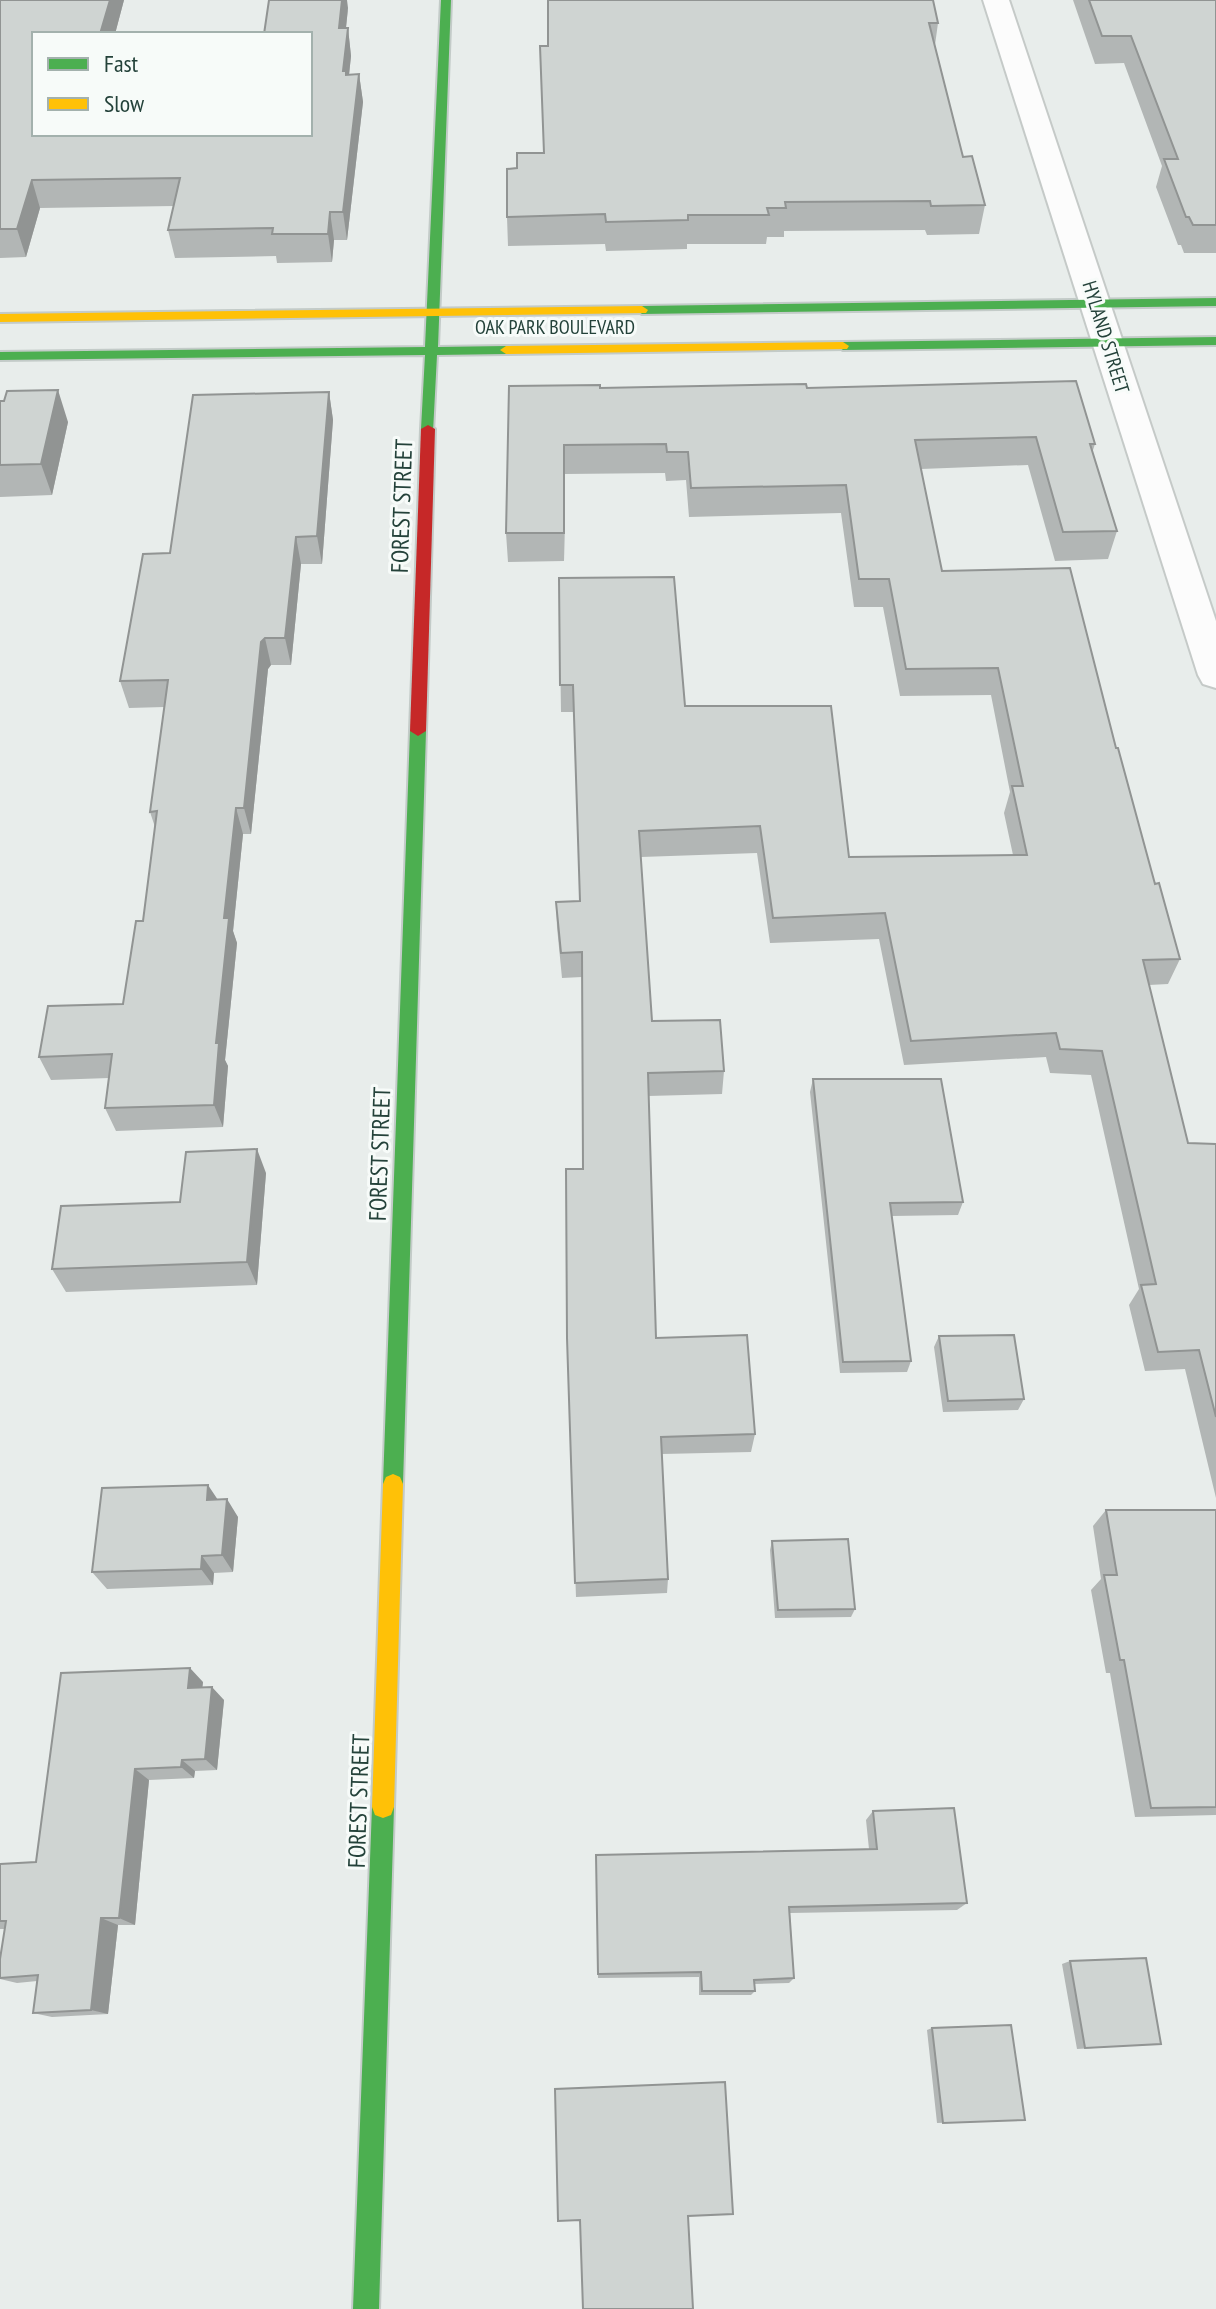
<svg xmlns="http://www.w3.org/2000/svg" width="1216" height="2309" font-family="'PT Sans Narrow',sans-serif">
<rect width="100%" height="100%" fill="#e8edeb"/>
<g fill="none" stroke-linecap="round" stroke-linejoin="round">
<defs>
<path id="street" d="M983,0H1009L1216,621V688L1203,684L1198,675Z"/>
<path id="fast" d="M441,0H451L438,347L506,346L512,350L506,354L437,355L433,432L428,433L421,429L425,355L0,360V352L425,347Z
M1216,298V306L642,314L636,310L642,306Z
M1216,337V345L843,350L837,346L843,342Z
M418,726L426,731L403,1484L400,1491L393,1494L386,1491L383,1484L410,731Z
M383,1796L391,1799L394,1807L379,2309H353L372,1807L375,1799Z"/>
<path id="slow" d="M642,306L648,310L646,313L0,322V314Z
M843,342L849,346L847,349L506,354L500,350L506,346Z
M393,1474L400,1477L403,1484L394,1807L391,1815L383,1818L375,1815L372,1807L383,1484L386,1477Z"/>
<path id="jam" d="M428,425L435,429L426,731L418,736L410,731L421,429Z"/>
</defs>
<use href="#street" stroke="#c5cac8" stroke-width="4"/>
<use href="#fast" stroke="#c3cbc8" stroke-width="4"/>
<use href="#slow" stroke="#c3cbc8" stroke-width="4"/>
<use href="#jam" stroke="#c3cbc8" stroke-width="4"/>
<use href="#street" fill="#fcfcfc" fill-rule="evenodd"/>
<use href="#fast" fill="#4caf50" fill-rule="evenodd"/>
<use href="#slow" fill="#ffc107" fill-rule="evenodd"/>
<use href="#jam" fill="#c62828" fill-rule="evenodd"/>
</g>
<path fill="#b2b6b5" d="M0,0H124L115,34H34L310,134L348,8L346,28H348L351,56L349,75L359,74L363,102L347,240H334L332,262L277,263L276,256L175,258L168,230L174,206L40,208L26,257L0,258Z
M1073,0H1216V253H1184L1181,245H1178L1156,187L1162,166L1124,63L1095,64Z
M938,23L935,45L963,157L985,205L979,234L927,235L925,230L784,231V237H767L766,244H687V249L606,251L605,244L508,246L507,217L517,168L544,153L540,46Z
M600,388H807L1095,444L1092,453L1117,531L1108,559L1055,561L1028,465L921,469L942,571L1116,748L1155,884L1180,959L1168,984L1149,985L1188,1143L1216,1144V1498L1185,1369L1145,1371L1129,1305L1139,1289L1091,1075L1050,1073L1046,1057L904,1065L879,939L770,943L757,853L641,857L652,1021L724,1071L722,1094L648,1096L656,1338L755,1434L751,1452L662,1454L668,1579L667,1593L576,1597L567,1338L583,1169L582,977L562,978L557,927L556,902L580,901L574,712H561L559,578L685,706L849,857L1013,855L1004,813L1010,792L991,695L900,696L883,607H854L841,513L689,517L686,480L666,481L665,473L565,474L564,561L508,562L506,533Z
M329,392L333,420L322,564H301L291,665H271L268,669L251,834H243L233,931L237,943L225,1060L228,1066L223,1127L116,1131L105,1108L109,1078L51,1080L39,1057L123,1004L143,921L155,827L150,812L164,707L129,708L120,681L170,553Z
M0,401L68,422L52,495L0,497Z
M813,1079L963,1202L958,1215L892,1216L911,1361L907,1372L840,1373L810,1092Z
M266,1173L257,1285L66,1292L52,1269L180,1202Z
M939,1336L1024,1399L1018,1410L943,1412L934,1347Z
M218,1500L238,1517L233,1572L214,1573L213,1585L107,1589L92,1572Z
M1106,1510H1216V1815L1135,1817L1110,1673H1106L1091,1590L1101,1579L1093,1526Z
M772,1541L855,1609L851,1617L775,1618L770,1550Z
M203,1682L202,1687L224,1700L217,1770L195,1771L194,1778L149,1780L135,1925H118L108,2014L52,2017L33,2013L37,1981L17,1983L0,1979V1959L5,1929H0V1864L36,1862Z
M873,1811L967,1903L957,1910L790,1913L794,1978L789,1983L755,1984V1991L751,1995H699V1977L598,1978L596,1855L869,1849L866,1820Z
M1070,1961L1161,2044L1077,2049L1062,1964Z
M932,2028L1025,2120L937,2123L927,2030Z"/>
<path fill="#919493" d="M110,0H124L115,34H100Z
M342,0H347L348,8L343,56L339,28Z
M348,28L351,56L348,84L343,71Z
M359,74L363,102L347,240L343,212Z
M32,180L40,208L26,257L17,229Z
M330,212L334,240L332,262L328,234Z
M58,390L68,422L52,495L41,464Z
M329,392L333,420L322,564L317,536Z
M564,445L565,474L564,561Z
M296,537L301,564L291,665L285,638Z
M265,638L271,665L268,669L251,834L244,808L261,642Z
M236,808L243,834L233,931L237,943L225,1060L228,1066L223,1127L214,1105L216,1043L224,918Z
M257,1149L266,1173L257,1285L247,1262Z
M208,1485L220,1503L207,1500Z
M227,1499L238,1517L233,1572L222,1555Z
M202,1556L214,1573L213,1585L201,1569Z
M190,1668L203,1682L201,1701L188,1688Z
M212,1687L224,1700L217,1770L205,1759Z
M182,1760L195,1771L194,1778L181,1767Z
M135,1769L149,1780L135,1925L119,1918Z
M101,1918L118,1925L108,2014L91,2010Z"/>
<path fill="#cfd4d2" stroke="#919493" stroke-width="2" d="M0,0H110L100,34H34V134H310V34H264L269,0H342L339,28H348L343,71H346V75L359,74L343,212H330L328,234H272L273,228L168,230L180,178L32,180L17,229H0Z
M548,0H933L938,23H929L963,157L972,156L985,205L931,206L930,201L785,202L786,208H767L769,215H688V220L606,222L605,214L507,217V169L517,168V153H544L540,46H548Z
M1089,0H1216V225H1193L1189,217H1186L1164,159H1178L1131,36H1102Z
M1076,381L1095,444H1090L1117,531L1063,532L1036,437L915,440L942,571L1070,568L1116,748H1118L1155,884L1159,883L1180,959L1143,960L1188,1143L1216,1144V1417L1199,1350L1158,1352L1141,1285L1156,1284L1102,1051L1060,1049L1056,1033L911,1041L885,913L773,918L760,826L639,831L652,1021L720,1020L724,1071L648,1073L656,1338L747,1335L755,1434L661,1437L668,1579L575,1583L567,1338L566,1169H583L582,952L561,953L556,902L580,901L573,685H560L559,578L674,577L685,706H831L849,857L1027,855L1012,786H1023L998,668L906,669L889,579H859L846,485L691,488L688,452H667L666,444L564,445V533H506L509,386L600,385V388L806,384L807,388Z
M58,390L41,464L0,465V401H4L7,391Z
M329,392L317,536L296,537L285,638H265L261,642L244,808H236L224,918H229L216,1043H219L214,1105L105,1108L112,1054L39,1057L48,1006L123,1004L136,921H143L157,811L150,812L168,680L120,681L143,554L170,553L193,395Z
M813,1079H941L963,1202L890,1203L911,1361L843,1362Z
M257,1149L247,1262L52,1269L61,1206L180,1202L186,1152Z
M1014,1335L1024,1399L948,1401L939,1336Z
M208,1485L207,1500L227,1499L222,1555L202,1556L201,1569L92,1572L102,1488Z
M1106,1510H1216V1807L1151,1808L1124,1660H1120L1104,1575H1117Z
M848,1539L855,1609L778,1610L772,1541Z
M190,1668L188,1688L212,1687L205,1759L182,1760L181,1767L135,1769L119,1918H101L91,2010L33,2013L38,1975L0,1978V1959L6,1921H0V1864L36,1862L61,1673Z
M954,1808L967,1903L789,1907L794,1978L754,1980L755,1991H702L701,1972L598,1974L596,1855L877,1849L873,1811Z
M1146,1958L1161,2044L1085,2048L1070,1961Z
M1011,2025L1025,2120L943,2123L932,2028Z
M725,2082L733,2214L688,2216L693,2309H583L580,2220L558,2221L555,2089Z"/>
<g text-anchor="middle" stroke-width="6" stroke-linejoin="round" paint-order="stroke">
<g font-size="20" fill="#24423a" stroke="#f7fbf9">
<text x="555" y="334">OAK PARK BOULEVARD</text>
<text transform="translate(1106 337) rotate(73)" y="7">HYLAND STREET</text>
</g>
<g font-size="24" fill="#24423a" stroke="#f7fbf9">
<text transform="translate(402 506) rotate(-88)" y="8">FOREST STREET</text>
<text transform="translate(380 1154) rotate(-88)" y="8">FOREST STREET</text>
<text transform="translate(359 1801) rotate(-88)" y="8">FOREST STREET</text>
</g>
</g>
<rect x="32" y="32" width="280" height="104" fill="#f7fbf9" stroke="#a3b1ad" stroke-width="2"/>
<rect x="48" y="58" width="40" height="12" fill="#4caf50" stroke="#a3b1ad" stroke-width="2"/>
<text x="104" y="72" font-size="24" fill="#24423a">Fast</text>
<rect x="48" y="98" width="40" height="12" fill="#ffc107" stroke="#a3b1ad" stroke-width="2"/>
<text x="104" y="112" font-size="24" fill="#24423a">Slow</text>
</svg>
